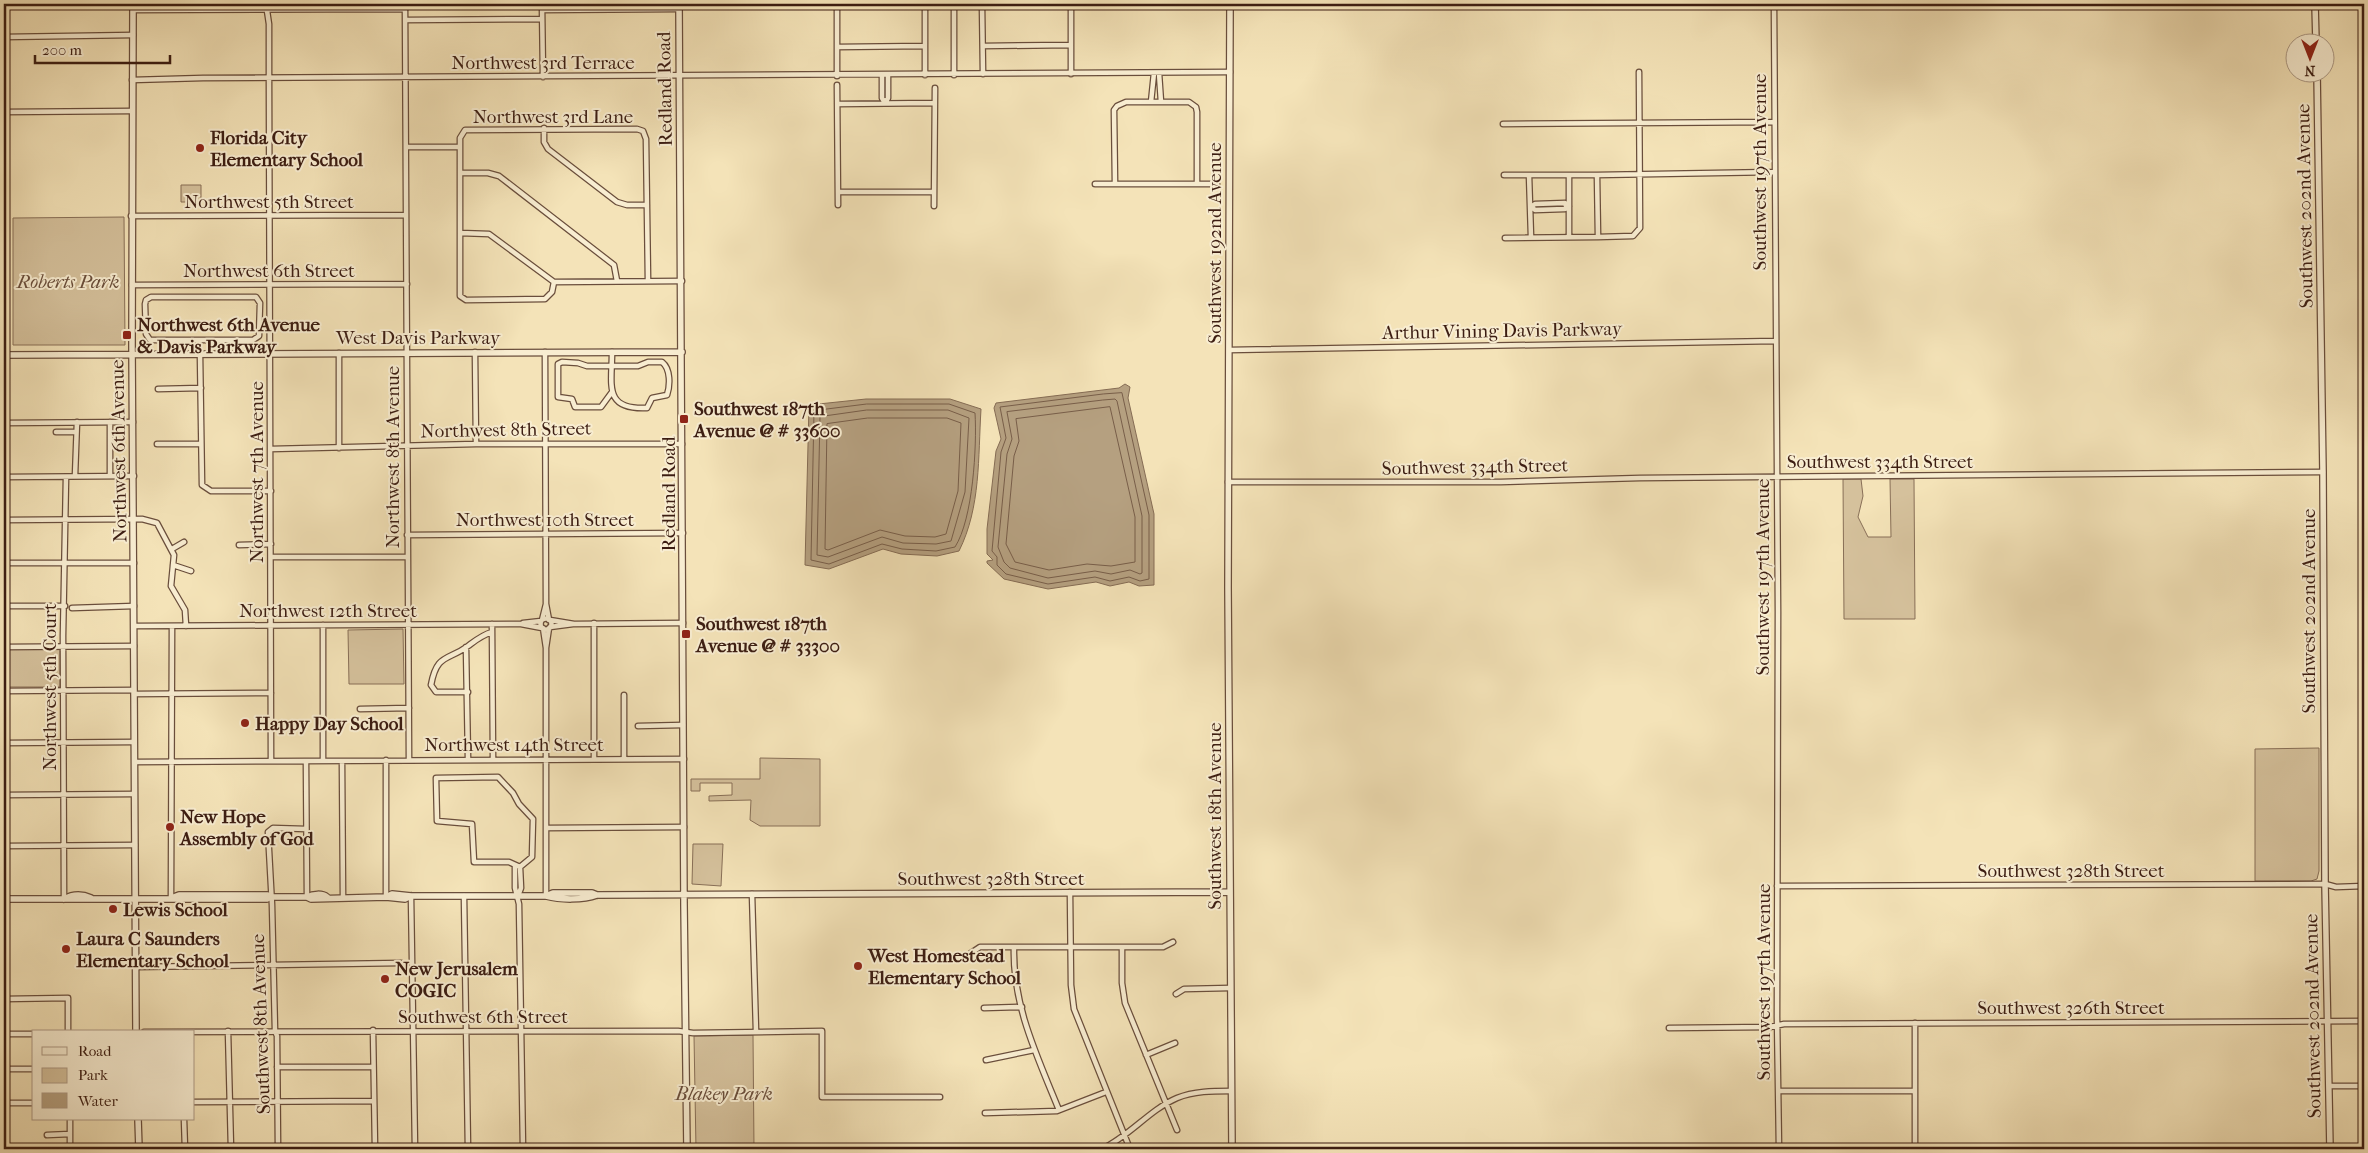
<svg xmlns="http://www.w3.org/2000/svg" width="2368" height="1153" font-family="'IM FELL French Canon',serif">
<rect width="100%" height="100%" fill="#f4e3b8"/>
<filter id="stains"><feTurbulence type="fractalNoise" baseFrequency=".004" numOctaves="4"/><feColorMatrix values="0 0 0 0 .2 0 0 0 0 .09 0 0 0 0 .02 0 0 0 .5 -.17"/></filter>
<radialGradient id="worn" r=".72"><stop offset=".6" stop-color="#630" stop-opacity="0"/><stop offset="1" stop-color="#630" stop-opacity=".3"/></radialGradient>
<path fill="#d5c19c" stroke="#886f57" d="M181,185H201V202H181Z
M124,217L125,345H13V218Z
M1843,479H1861L1863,496L1858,517L1868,537H1891L1890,479H1914L1915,619H1844Z
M403,629L404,684H349L348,630Z
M4,649H60V687H4Z
M2319,748V871L2317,879L2311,881H2255V749Z
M760,758L820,759V826H760L750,820L751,800L709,801V796L732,795V783H700V791H691V779H760Z
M693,844H723L721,886L692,884Z
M753,1035L754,1149H696L694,1036Z"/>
<path fill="#b5a080" stroke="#856c54" d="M1125,384L1130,387L1128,398L1154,514V585L1139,586L1129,582L1110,586L1096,582L1048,589L1004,579L987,563V561L993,560L987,554V529L996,451L1001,439L994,408L996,403L1119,388Z
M866,399H950L981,409C978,457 981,507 959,551L937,556L901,554L883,549L829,569L805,565L809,405Z"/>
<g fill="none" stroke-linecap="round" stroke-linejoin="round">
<path stroke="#785e49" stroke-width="1" d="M1122,393L1149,515V579L1140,581L1129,577L1110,581L1095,577L1048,584L1006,574L997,565V557L992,551L1001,452L1006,438L1000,407L1103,394Z
M1103,400L1115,399L1117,401L1142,516V573L1140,574L1130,570L1111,574L1095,571L1048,578L1010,568L1004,562L998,547L1007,454L1012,439L1007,412Z
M867,404H949L975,413C977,446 973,519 955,547L936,551L902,549L882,544L829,564L811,560L814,411Z
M1110,407L1135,517V562L1111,566L1087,564L1049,570L1015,562L1006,544L1014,456L1019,441L1016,419Z
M867,410H948L969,418L965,492L951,541L936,544L903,543L882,537L828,557L817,555L820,417Z
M868,418H947L961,423L958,491L946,534L935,537L905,536L880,530L828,550L825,549L827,424Z"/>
<defs>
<path id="minor" d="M266,4L269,24V78L271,761
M405,4L409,760
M542,4L543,77
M925,4V75
M954,4V75
M982,4H1071
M982,4L983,74
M1071,4V74
M1774,4L1778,612L1777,1017L1779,1149
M837,5V76
M837,6L925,5
M133,10L405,9
M542,10L679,9
M405,20L542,19
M4,37L133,35
M983,46L1071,45
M837,47L925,46
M1159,73L1161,102
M882,75V98L885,103L888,98V75
M132,80L203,78L1230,72
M837,85L838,205
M1151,102L1154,73
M838,104L934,103
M4,112L131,111
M1503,124L1774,122
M544,128V142L548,149L617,202L627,205H647
M406,147H459
M460,173H488L499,176L614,265L617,281
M1504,175H1597L1598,237L1505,238
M1529,175L1531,237
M1569,175V237
M1597,175L1774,172
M1095,184H1217
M1115,184L1114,110L1117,106L1126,102H1189L1196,107L1197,112V184
M838,192H934
M934,206L935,88
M1531,207L1535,204L1565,203L1566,206
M1532,207L1535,210L1565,209L1569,206
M131,216L406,215
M460,233L489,234L554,282L682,281
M1598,237L1633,236L1640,228L1639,72
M554,282L552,292L545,299L466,300L460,296V138L465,130L637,129L643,131L646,139L648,281
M132,285L407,284
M151,297H256L260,303L259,336L253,340H150L146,334L145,304L146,300Z
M4,344V355
M1229,350L1776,341
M475,352L476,444
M545,352L546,604L549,620
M612,352C612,385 603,410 647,408L652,398L667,395C670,386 671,369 662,362H648L638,366H587L578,363L562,362L558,364V397L572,399L575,407H601L612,392
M339,353V448
M173,354V340
M200,354L202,485L211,491H271
M158,389L201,388
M110,422V476
M4,423L133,422
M56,432H76
M157,444H201
M271,449L476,444H682
M75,476L77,422
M4,477L134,476
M1228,482H1501L1640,478L2323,472
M4,520L142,519L157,523L174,555L171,586L185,610L186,626
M407,535L683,533
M239,545L271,544
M172,549L184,542
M271,557H407
M4,563H134
M173,565L191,571
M4,606H65
M72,608L134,606
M540.5 624a5.5 5.5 0 1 1 11 0a5.5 5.5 0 1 1-11 0Z
M542,620L546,604
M550,620L574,624L683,623
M523,623L541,621
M594,623V759
M492,624L493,759
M323,625V761
M134,626L521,624L542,628
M550,627L573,624
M543,628L546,648V896
M4,647L134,646
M466,647L468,759
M546,648L549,628
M4,691L134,690
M468,692H436L431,685C437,653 448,661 468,646C476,640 482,635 492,632
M134,694L271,693
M624,695V759
M360,709L409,708
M638,726L683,725
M4,743L134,742
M386,760V897
M306,761L307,897
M342,761L343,897
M135,762L684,759
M498,777L513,793L519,804L533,819L532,857L520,867L509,862H474L472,824L437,821L436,778Z
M4,795L134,794
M546,828L684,827
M4,846L135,845
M515,866V888L519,904L523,1149
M1777,886L2325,884L2336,887L2364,886
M1070,892L1071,985L1074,1009L1130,1149
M752,894L756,1031
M411,896L415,1149
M464,896L468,1149
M518,896L521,888L520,867
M171,898L172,626
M64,899L63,636L66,477
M1014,947C1012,1005 1038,1058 1059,1110
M1122,947V983L1125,1003L1177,1130
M971,953L980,947H1163L1173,942
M136,967L401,963
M1176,994L1184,989L1230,988
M4,999L68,998V1032
M984,1008L1022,1007
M1915,1023V1149
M1669,1028L1770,1027L1784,1024L2364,1021
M373,1030L375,1149
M228,1031L231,1149
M144,1032L678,1031L693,1033L822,1031V1097H940
M4,1034H34
M1146,1055L1175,1043
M986,1060L1034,1050
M277,1067H373
M4,1069H34
M2329,1086H2364
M1779,1091H1915
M194,1102L374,1101
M4,1103H34
M985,1113L1057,1111L1106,1092
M184,1119L185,1149
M47,1135L70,1134
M70,1149V1119
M278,1149L277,1036L275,1031L272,905L268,832L273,828L306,829
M1102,1149C1130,1136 1149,1110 1177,1098C1194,1091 1213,1091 1231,1091"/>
<path id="tertiary" d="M133,4L132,345L136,1032
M679,4L684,905L687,1149
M1230,4L1228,588L1232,1149
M2315,4L2316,42
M2317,72L2323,472L2325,884L2330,1149
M4,355L682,352
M548,895L553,893H592L597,895
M307,897C313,894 322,893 327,897
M386,897L392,894L411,896H546C561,900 583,900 597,895L1229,892
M171,898L179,895H268L271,897
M4,899H267L271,897H307L311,899L386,897L405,899L411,896
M64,899C73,894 82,894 91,898
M138,1119L139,1149"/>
</defs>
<use href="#minor" stroke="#6a4e3c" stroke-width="7"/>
<use href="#tertiary" stroke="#6a4e3c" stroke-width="8"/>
<use href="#minor" stroke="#f8edd1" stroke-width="4.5"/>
<use href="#tertiary" stroke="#f8edd1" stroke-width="5.5"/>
</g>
<g fill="#8f2418" stroke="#f8edd1" stroke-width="2">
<circle cx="200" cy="148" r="5"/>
<rect x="122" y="330" width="10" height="10" rx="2.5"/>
<rect x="679" y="414" width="10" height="10" rx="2.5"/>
<rect x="681" y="629" width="10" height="10" rx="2.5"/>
<circle cx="245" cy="723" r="5"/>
<circle cx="170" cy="827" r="5"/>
<circle cx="113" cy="909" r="5"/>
<circle cx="66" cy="949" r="5"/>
<circle cx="858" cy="966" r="5"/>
<circle cx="385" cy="979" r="5"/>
</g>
<g text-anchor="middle" stroke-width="4" stroke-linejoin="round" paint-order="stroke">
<g font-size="19" fill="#3c1d12" stroke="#f8edd1">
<text x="543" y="69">Northwest 3rd Terrace</text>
<text transform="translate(664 89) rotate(-91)" y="7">Redland Road</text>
<text x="553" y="123">Northwest 3rd Lane</text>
<text transform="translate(1759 172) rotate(-90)" y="7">Southwest 197th Avenue</text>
<text x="269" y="208">Northwest 5th Street</text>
<text transform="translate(2304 206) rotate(-91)" y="7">Southwest 202nd Avenue</text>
<text transform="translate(1214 243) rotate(-90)" y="7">Southwest 192nd Avenue</text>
<text x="269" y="277">Northwest 6th Street</text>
<text transform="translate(1502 330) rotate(-1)" y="7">Arthur Vining Davis Parkway</text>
<text x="418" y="344">West Davis Parkway</text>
<text transform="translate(506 429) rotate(-1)" y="7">Northwest 8th Street</text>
<text transform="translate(118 451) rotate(-91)" y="7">Northwest 6th Avenue</text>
<text transform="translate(392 457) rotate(-90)" y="7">Northwest 8th Avenue</text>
<text x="1880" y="468">Southwest 334th Street</text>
<text transform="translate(1475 466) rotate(-1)" y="7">Southwest 334th Street</text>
<text transform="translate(256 472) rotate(-90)" y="7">Northwest 7th Avenue</text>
<text transform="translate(668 494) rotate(-90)" y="7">Redland Road</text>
<text x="545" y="526">Northwest 10th Street</text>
<text transform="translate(1762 577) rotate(-90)" y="7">Southwest 197th Avenue</text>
<text x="328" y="617">Northwest 12th Street</text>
<text transform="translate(2308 611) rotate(-90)" y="7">Southwest 202nd Avenue</text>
<text transform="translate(49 687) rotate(-90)" y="7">Northwest 5th Court</text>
<text x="514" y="751">Northwest 14th Street</text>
<text transform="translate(1214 816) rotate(-90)" y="7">Southwest 18th Avenue</text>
<text x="2071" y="877">Southwest 328th Street</text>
<text x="991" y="885">Southwest 328th Street</text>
<text transform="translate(1763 982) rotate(-90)" y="7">Southwest 197th Avenue</text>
<text x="2071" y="1014">Southwest 326th Street</text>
<text x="483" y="1023">Southwest 6th Street</text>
<text transform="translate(2312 1016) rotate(-91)" y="7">Southwest 202nd Avenue</text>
<text transform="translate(260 1024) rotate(-92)" y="7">Southwest 8th Avenue</text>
</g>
<g font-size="19" font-weight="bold" fill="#3c1d12" stroke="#f8edd1" text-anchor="start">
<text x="210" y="144">Florida City<tspan x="210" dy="22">Elementary School</tspan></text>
<text x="137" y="331">Northwest 6th Avenue<tspan x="137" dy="22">&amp; Davis Parkway</tspan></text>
<text x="694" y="415">Southwest 187th<tspan x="694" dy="22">Avenue @ # 33600</tspan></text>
<text x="696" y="630">Southwest 187th<tspan x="696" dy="22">Avenue @ # 33300</tspan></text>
<text x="255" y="730">Happy Day School</text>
<text x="180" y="823">New Hope<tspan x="180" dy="22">Assembly of God</tspan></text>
<text x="123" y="916">Lewis School</text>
<text x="76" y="945">Laura C Saunders<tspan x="76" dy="22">Elementary School</tspan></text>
<text x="868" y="962">West Homestead<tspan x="868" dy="22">Elementary School</tspan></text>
<text x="395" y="975">New Jerusalem<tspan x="395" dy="22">COGIC</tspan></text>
</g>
<g font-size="19" font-style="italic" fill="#6a4e3b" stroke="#f8edd1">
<text x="68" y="288">Roberts Park</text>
<text x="724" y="1100">Blakey Park</text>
</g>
</g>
<rect width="2368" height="1153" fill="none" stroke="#f4e3b8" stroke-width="20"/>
<rect x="5" y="5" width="2358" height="1143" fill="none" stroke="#3c1d12" stroke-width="2.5"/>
<rect x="10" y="10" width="2348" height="1133" fill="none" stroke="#3c1d12"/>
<rect x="32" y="1030" width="162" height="90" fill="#f8edd1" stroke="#ad9a85"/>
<rect x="42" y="1047" width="25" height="8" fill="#f8edd1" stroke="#ad9a85"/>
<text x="78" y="1056" font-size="15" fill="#3c1d12">Road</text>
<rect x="42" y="1068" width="25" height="15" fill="#d5c19c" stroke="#ad9a85"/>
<text x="78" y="1080" font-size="15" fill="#3c1d12">Park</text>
<rect x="42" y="1093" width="25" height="15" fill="#b5a080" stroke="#ad9a85"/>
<text x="78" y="1106" font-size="15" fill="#3c1d12">Water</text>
<g transform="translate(2310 58) rotate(180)"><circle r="24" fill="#f8edd1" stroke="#ad9a85"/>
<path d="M0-4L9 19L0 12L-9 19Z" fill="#8f2418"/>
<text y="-8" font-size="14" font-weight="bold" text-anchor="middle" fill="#3c1d12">N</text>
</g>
<path d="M35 55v8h135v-8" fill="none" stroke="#3c1d12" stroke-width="2.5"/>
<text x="42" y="55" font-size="15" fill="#3c1d12" stroke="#f8edd1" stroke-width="4" paint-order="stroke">200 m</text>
<rect width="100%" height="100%" filter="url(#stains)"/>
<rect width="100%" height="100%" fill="url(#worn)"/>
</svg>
